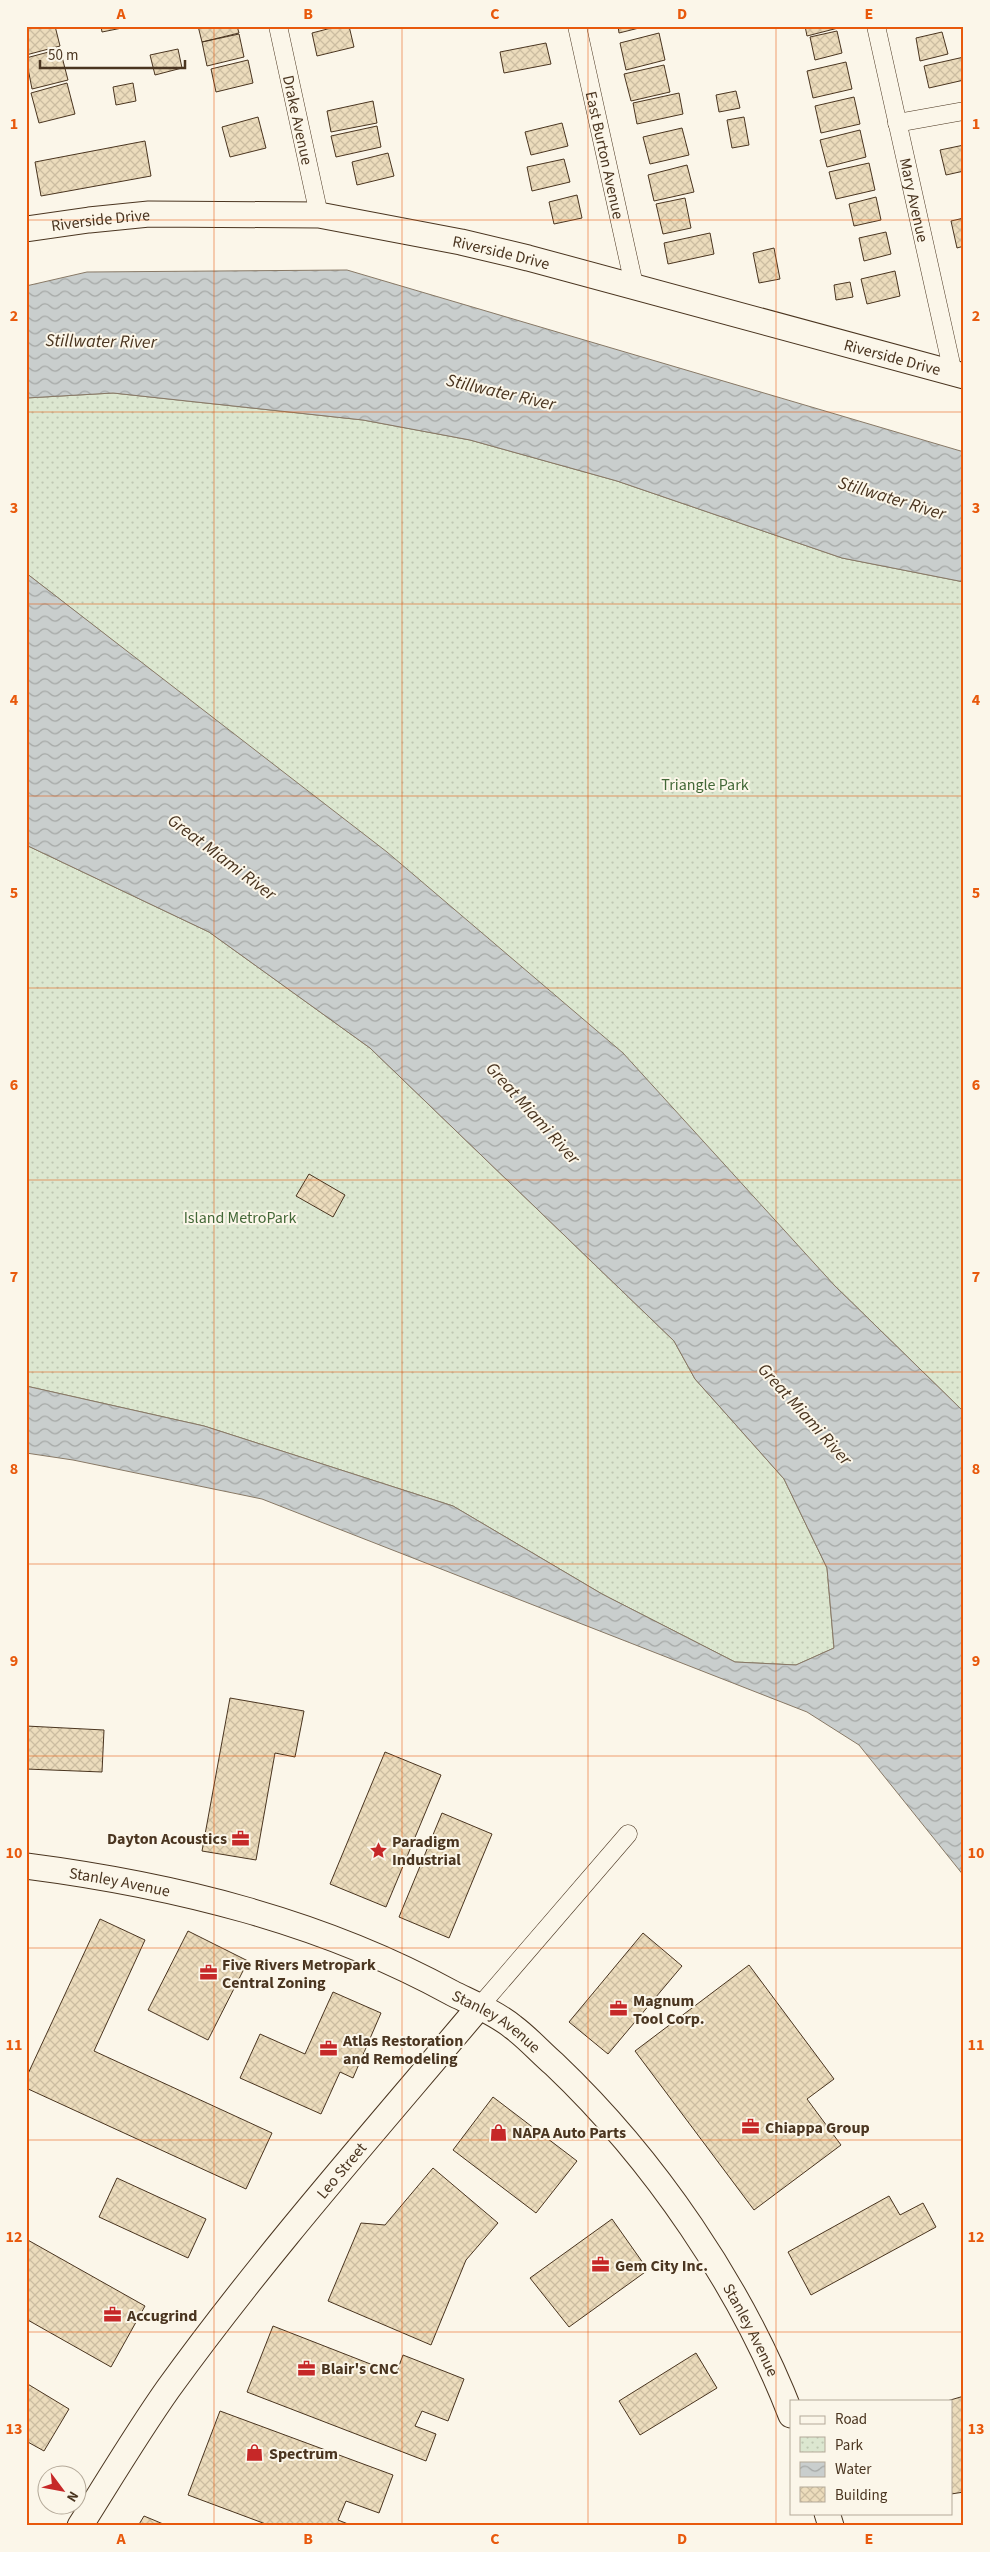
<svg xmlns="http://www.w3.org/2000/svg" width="990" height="2552" font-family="'Source Sans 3',sans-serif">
<defs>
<pattern id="park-dots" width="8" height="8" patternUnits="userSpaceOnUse" patternTransform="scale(1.25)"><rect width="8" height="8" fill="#dce7d0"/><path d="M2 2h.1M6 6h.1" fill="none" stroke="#bec7b2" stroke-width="1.8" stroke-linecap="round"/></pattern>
<pattern id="water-waves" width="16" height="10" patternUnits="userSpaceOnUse" patternTransform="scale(1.25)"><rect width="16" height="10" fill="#c9cecd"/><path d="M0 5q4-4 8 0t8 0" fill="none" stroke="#a5a8a6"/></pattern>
<pattern id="building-cross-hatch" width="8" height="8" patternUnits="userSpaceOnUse" patternTransform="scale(1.25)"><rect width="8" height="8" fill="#ecdcbc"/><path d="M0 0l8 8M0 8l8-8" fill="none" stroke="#ccbda1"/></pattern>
</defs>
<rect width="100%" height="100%" fill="#fbf6e9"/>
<path fill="url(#park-dots)" stroke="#887966" d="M113,393L363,420L470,440L617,481L842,558L964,582V1412L835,1286L212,718L26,573V398Z
M26,845L209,932L370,1048L674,1341L695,1379L784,1479L827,1568L834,1648L796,1665L735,1662L602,1594L453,1506L204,1426L26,1386Z"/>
<path fill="url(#water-waves)" stroke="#887966" d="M347,270L964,452V582L842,558L617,481L470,440L363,420L113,393L26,398V286L87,272Z
M26,573L387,852L623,1053L835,1286L964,1412V1876L859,1745L807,1712L262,1499L73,1460L26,1453V1386L204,1426L453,1506L602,1594L735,1662L796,1665L834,1648L827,1568L784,1479L695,1379L674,1341L370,1048L209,932L26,845Z"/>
<path fill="url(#building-cross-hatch)" stroke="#4a3520" d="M26,26H55L60,46L26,55Z
M101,26H121L122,28L102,32Z
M198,26H237L239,33L202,42Z
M339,26H349L354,47L317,56L312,33Z
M618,26H647L619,33Z
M805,26H842V27L807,36Z
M837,31L842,53L815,60L810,37Z
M942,32L948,54L920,61L916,38Z
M659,33L665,60L626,70L620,43Z
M239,34L244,57L207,66L202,42Z
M546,43L551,64L504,73L500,52Z
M60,49L68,80L32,89L26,58Z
M178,49L182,68L155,75L150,55Z
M964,57V80L929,88L924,66Z
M248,60L253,83L216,92L211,69Z
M846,62L852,89L813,98L807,71Z
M664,65L670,92L631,101L624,74Z
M67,83L75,114L39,123L31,93Z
M133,83L136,101L116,105L113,87Z
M736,91L740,108L719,112L716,95Z
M679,93L683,114L637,124L633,103Z
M854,97L860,124L821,133L815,106Z
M373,101L377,123L331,132L327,111Z
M258,117L266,148L230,157L222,127Z
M744,117L749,145L732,148L727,120Z
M562,123L568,146L531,155L525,132Z
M377,126L381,147L336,157L331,136Z
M682,128L689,155L650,164L643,137Z
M860,130L866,157L827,167L820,140Z
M145,141L151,176L41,196L35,162Z
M964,145V171L946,175L940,150Z
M388,153L394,176L357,185L352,162Z
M564,159L570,182L532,191L527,167Z
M869,163L875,190L836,199L829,172Z
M687,165L694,192L654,201L648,175Z
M577,195L582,218L554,224L549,202Z
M876,197L881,220L854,226L849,204Z
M685,198L691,228L663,234L656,204Z
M964,218V246L957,248L951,221Z
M886,232L891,254L864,261L859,238Z
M710,233L714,254L668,264L664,243Z
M774,248L780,279L759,283L753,253Z
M895,271L900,296L867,304L861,279Z
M850,282L853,297L836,300L834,285Z
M309,1174L345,1195L333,1217L296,1196Z
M230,1698L304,1711L295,1757L275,1753L256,1860L202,1851Z
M26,1726L104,1730L102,1772L26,1769Z
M385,1752L441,1775L386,1907L330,1884Z
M442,1813L492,1834L449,1938L399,1917Z
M100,1919L145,1940L94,2051L272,2133L246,2189L26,2088V2078Z
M188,1931L248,1961L208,2040L148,2010Z
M643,1933L682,1966L608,2054L569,2022Z
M749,1965L834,2079L807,2099L841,2145L754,2210L635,2051Z
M333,1992L381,2013L353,2078L340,2072L321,2114L240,2078L260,2034L305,2054Z
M493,2097L577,2161L536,2213L453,2150Z
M433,2168L498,2223L466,2260L431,2345L328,2301L361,2223L385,2225Z
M117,2178L206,2219L188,2258L99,2217Z
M889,2196L900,2215L923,2203L936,2227L811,2295L788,2252Z
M612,2219L648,2270L569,2327L530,2278Z
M26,2239L145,2306L111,2367L26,2319Z
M273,2326L396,2374L403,2355L464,2379L448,2421L422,2411L415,2426L436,2434L426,2461L247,2392Z
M696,2353L717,2388L640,2435L619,2401Z
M26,2383L69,2409L44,2451L26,2441Z
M964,2396V2492L951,2494V2401H947Z
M220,2411L393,2475L379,2513L346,2501L338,2520L353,2526H271L188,2495Z
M144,2516L168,2526H138Z"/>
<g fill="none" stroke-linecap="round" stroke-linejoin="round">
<defs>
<g id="street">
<path id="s1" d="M278,26L319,215"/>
<path id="s2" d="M577,26L634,285"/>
<path id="s3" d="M876,26L953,373"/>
<path d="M897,123L964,111"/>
<path d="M479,2007L628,1834"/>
</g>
<g id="secondary">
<path id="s4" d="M26,229L89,220L149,214L319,215L461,242L528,258L964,376"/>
<path id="s5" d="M26,1866C173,1885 321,1921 452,1993C472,2003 496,2013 513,2027C528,2038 540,2052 554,2064C654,2159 741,2286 791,2415"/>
<path d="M827,2513L831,2526"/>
<path id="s6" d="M80,2526C109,2480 137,2433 168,2389C264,2256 373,2133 479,2007"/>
</g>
</defs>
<use href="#street" stroke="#4a3520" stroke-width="19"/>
<use href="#secondary" stroke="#4a3520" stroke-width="27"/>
<use href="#street" stroke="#fbf6e9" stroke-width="18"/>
<use href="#secondary" stroke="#fbf6e9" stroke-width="25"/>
</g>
<path fill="none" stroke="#e8590c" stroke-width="1" stroke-opacity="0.55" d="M214,26V2526M402,26V2526M588,26V2526M776,26V2526M26,220H964M26,412H964M26,604H964M26,796H964M26,988H964M26,1180H964M26,1372H964M26,1564H964M26,1756H964M26,1948H964M26,2140H964M26,2332H964"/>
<defs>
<symbol id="office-bare" viewBox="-9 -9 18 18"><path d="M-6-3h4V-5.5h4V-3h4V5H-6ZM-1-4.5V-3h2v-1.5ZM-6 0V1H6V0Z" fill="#c62828" stroke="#fbf6e9" stroke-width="2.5" paint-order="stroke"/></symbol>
<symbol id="sight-bare" viewBox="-9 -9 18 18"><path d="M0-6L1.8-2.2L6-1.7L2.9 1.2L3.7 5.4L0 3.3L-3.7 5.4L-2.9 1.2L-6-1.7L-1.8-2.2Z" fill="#c62828" stroke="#fbf6e9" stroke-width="2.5" paint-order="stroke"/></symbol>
<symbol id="shop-bare" viewBox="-9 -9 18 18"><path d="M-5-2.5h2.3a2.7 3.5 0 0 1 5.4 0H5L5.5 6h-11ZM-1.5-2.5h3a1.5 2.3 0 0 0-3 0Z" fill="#c62828" stroke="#fbf6e9" stroke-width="2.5" paint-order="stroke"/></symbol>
</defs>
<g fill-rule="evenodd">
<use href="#office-bare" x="228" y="1826" width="25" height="25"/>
<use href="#sight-bare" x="366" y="1838" width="25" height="25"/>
<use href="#office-bare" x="196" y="1960" width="25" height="25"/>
<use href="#office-bare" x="606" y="1996" width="25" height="25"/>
<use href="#office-bare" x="316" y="2036" width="25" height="25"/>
<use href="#office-bare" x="738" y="2114" width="25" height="25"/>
<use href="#shop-bare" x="486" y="2120" width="25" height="25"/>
<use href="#office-bare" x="588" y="2252" width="25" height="25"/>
<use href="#office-bare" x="100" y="2302" width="25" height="25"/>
<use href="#office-bare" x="294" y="2356" width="25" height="25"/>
<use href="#shop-bare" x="242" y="2440" width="25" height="25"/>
</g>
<g text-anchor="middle" stroke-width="4" stroke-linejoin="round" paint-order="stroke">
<g font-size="16" fill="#4a3520" stroke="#fbf6e9">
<text dy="6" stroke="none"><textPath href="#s1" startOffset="96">Drake Avenue</textPath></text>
<text dy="6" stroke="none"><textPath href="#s2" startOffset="132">East Burton Avenue</textPath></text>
<text dy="6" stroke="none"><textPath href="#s3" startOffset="178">Mary Avenue</textPath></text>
<text dy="6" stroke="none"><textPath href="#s4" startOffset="75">Riverside Drive</textPath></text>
<text dy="6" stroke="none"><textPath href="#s4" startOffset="480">Riverside Drive</textPath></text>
<text dy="6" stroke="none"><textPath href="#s4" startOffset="885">Riverside Drive</textPath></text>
<text dy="6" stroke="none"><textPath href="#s5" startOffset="95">Stanley Avenue</textPath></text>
<text dy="6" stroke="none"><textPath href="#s5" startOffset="500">Stanley Avenue</textPath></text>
<text dy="6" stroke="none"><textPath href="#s6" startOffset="442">Leo Street</textPath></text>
<text dy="6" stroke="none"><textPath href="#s5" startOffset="905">Stanley Avenue</textPath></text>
</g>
<g font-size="16" fill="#436837" stroke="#fbf6e9">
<text x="705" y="790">Triangle Park</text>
<text x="240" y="1223">Island MetroPark</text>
</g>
<g font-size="16" font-weight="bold" fill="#4a3520" stroke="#fbf6e9" text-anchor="start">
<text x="227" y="1844" text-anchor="end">Dayton Acoustics</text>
<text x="392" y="1847">Paradigm<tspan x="392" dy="18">Industrial</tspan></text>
<text x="222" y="1970">Five Rivers Metropark<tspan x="222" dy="18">Central Zoning</tspan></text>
<text x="633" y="2006">Magnum<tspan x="633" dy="18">Tool Corp.</tspan></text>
<text x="343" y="2046">Atlas Restoration<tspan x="343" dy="18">and Remodeling</tspan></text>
<text x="765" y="2133">Chiappa Group</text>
<text x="512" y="2138">NAPA Auto Parts</text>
<text x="615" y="2271">Gem City Inc.</text>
<text x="127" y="2321">Accugrind</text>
<text x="321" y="2374">Blair's CNC</text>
<text x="269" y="2459">Spectrum</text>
</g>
<g font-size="18" font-style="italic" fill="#4a3520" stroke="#fbf6e9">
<text transform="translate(101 341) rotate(1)" y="6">Stillwater River</text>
<text transform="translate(501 392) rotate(13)" y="6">Stillwater River</text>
<text transform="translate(892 498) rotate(17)" y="6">Stillwater River</text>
<text transform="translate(222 857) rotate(37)" y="6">Great Miami River</text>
<text transform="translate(533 1113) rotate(48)" y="6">Great Miami River</text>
<text transform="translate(805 1414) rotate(48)" y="6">Great Miami River</text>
</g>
</g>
<rect width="990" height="2552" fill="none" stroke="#fbf6e9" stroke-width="55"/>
<rect x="790" y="2400" width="162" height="115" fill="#fbf6e9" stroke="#b4a999"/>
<rect x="800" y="2416" width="25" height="8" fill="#fbf6e9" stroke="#b4a999"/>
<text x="835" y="2424" font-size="15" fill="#4a3520">Road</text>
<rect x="800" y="2437" width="25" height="15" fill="url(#park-dots)" stroke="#b4a999"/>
<text x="835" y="2450" font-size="15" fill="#4a3520">Park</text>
<rect x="800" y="2462" width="25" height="15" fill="url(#water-waves)" stroke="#b4a999"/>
<text x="835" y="2474" font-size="15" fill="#4a3520">Water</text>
<rect x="800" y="2487" width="25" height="15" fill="url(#building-cross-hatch)" stroke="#b4a999"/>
<text x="835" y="2500" font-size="15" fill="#4a3520">Building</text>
<g transform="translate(62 2490) rotate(122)"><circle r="24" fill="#fbf6e9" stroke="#b4a999"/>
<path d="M0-4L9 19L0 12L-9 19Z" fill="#c62828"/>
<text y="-8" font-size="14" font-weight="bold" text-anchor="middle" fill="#4a3520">N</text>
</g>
<path d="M40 60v8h145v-8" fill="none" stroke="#4a3520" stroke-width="2.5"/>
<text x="48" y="60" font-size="15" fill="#4a3520" stroke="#fbf6e9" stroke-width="4" paint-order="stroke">50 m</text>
<rect x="28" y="28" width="934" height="2496" fill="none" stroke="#e8590c" stroke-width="2"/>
<g font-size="16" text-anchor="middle" font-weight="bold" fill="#e8590c">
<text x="121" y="19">A</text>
<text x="308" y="19">B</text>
<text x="495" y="19">C</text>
<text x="682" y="19">D</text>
<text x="869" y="19">E</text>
<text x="14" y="129">1</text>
<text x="976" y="129">1</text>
<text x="14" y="321">2</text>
<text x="976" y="321">2</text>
<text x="14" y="513">3</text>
<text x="976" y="513">3</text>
<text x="14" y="705">4</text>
<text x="976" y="705">4</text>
<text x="14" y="898">5</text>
<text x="976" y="898">5</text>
<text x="14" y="1090">6</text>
<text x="976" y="1090">6</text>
<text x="14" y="1282">7</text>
<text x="976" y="1282">7</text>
<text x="14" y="1474">8</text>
<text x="976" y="1474">8</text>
<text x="14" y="1666">9</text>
<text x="976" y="1666">9</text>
<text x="14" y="1858">10</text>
<text x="976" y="1858">10</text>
<text x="14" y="2050">11</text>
<text x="976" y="2050">11</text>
<text x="14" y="2242">12</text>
<text x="976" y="2242">12</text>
<text x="14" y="2434">13</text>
<text x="976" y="2434">13</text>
<text x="121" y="2544">A</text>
<text x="308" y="2544">B</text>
<text x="495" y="2544">C</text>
<text x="682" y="2544">D</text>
<text x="869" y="2544">E</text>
</g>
</svg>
